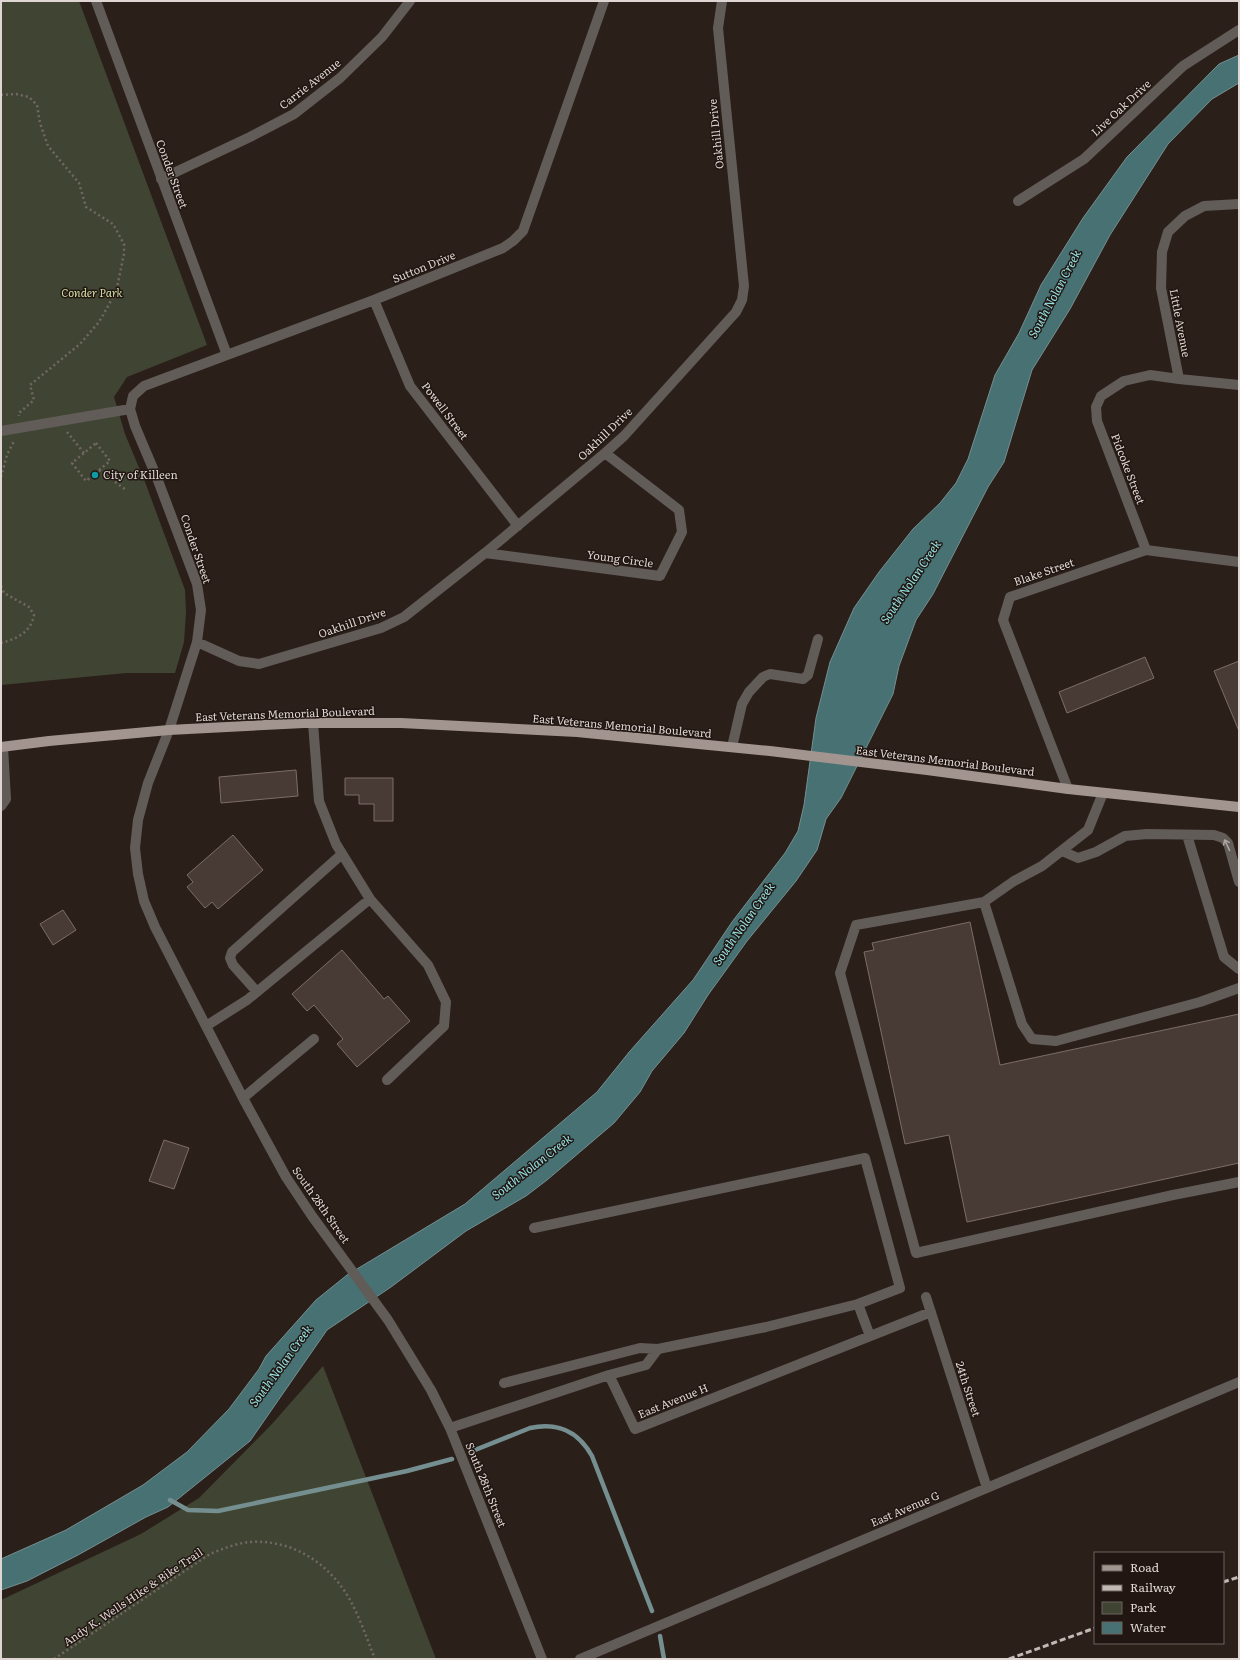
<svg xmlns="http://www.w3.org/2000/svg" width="1240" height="1660" font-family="Literata,serif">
<rect width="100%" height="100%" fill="#2b1f1a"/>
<path fill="#404533" d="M1,1H79L207,345L127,377L114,397L125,434L145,482L185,590L186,612L184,642L175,673H126L1,685Z
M323,1366L436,1659H1V1600L141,1534L199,1498L272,1424Z"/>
<path fill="#477173" stroke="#758f90" d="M1239,55V83L1212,99L1168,144L1110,235L1070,309L1032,370L1004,462L988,487L933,594L916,620L899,666L893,694L841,798L826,819L817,850L796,881L747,941L708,995L684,1033L652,1071L640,1092L614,1123L547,1180L526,1196L466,1231L391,1287L327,1330L250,1441L168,1507L146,1517L78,1555L27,1581L1,1590V1559L66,1530L143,1485L187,1452L229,1409L259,1369L266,1356L316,1300L347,1275L465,1204L597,1092L630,1051L693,980L732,922L785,853L798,831L804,805L816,718L830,662L854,608L879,572L913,529L940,503L956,483L968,459L995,375L1019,333L1041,285L1083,218L1127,157L1219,64Z"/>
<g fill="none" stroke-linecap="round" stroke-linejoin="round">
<path stroke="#758f90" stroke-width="4.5" d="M470,1452L530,1428C558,1422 578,1431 592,1456L652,1611
M170,1500L188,1510L218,1511L407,1471L452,1459
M660,1636L664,1659"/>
</g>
<path fill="#483b36" stroke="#7c6d68" d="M1145,657L1154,678L1067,713L1059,692Z
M1239,661V731L1214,671Z
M296,770L298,796L221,803L219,777Z
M345,778H393V821H374V804H359V795H345Z
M233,835L263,870L218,909L212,902L205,908L187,887L193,882L187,875Z
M63,910L76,930L53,945L40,924Z
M970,922L1000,1065L1239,1014V1163L967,1222L949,1135L905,1144L864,952L874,950L872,943Z
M342,950L384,999L388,996L410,1021L357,1067L337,1044L343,1039L314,1005L307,1011L292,994Z
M164,1140L189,1148L174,1189L149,1181Z"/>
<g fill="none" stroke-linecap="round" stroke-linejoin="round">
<path stroke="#726763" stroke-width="2.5" stroke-dasharray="2 3" stroke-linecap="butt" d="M1,95L16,94L29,97L37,105L40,123L48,146L79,183L86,207L113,224L124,244V254L116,292L99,322L80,344L30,385L34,400L19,413V416
M67,432L84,453
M96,443L110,461L86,481L72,463Z
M99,470L126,490
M1,477L7,455L14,441
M1,586L4,593L29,607L34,615C31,632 17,639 1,643
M54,1659L210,1554C222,1549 237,1543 250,1542C293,1539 330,1564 350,1600C360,1618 367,1639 375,1659"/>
<path stroke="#625c59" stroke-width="10" d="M96,1L227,355
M161,179L250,137L294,114L340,78L382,37L410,1
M1018,201L1084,159L1183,66L1239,30
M374,300L410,386L518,526
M1179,379L1161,288L1162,252L1168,232L1185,216L1204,206L1239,204
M1,431L130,409
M1146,550L1097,421L1096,407L1101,396L1124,381L1150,375L1179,379L1239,385
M485,553L660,576L682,532L679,510L605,453
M197,642L239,661L259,664L381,628L404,617L485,553L605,453L624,436L736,312L742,300L744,286L718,28L722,1
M313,723L319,801L336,844L370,899
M732,747L742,704L749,692L763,677L770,674L803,679L808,675L818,639
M1068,789L1003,620L1010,597L1146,550L1239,562
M1103,793L1088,830L1042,866L1014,881L984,902L1022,1024L1032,1039L1056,1041L1200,1002L1239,988
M1,806L6,799L3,747
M1187,835L1224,957L1239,969
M1062,851L1078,858L1096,852L1125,836L1147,834L1214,835L1223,838L1228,843L1239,882
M984,902L856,925L840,973L916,1253L1173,1195L1239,1182
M257,992L233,965L230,958L232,952L342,854
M206,1026L247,1000L370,899L428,965L446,1002L444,1026L387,1080
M243,1098L314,1039
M534,1228L865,1158L900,1288L858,1304L870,1336
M926,1297L987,1488
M609,1375L646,1365L658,1349L766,1327L858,1304
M504,1383L640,1348L658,1349
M450,1428L609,1375L635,1429L931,1312
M542,1659L450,1428L431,1390L388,1320L312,1216L286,1177L243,1098L155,927L144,901L138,874L135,848L138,820L148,783L169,730L197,642L201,610L197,584L157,478L135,426L130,409L133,396L144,386L374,300L503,248L513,241L523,231L604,1
M580,1659L1239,1382"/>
<path stroke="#a2958f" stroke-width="10" d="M1,747L49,741L169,730L304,723H401L577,732L770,751L927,770L1068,789L1239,807"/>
<path stroke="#c2b9b5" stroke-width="3" stroke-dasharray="6 3" stroke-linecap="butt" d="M1223,1582L1239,1577
M1009,1659L1095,1628"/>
</g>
<defs><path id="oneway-shaft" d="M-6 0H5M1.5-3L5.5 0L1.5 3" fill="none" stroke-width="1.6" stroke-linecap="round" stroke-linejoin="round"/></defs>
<use stroke="#ada5a2" href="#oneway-shaft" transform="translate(1227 845) rotate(-115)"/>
<circle fill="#0f9aa8" stroke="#211611" stroke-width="1.5" cx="95" cy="475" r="4"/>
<g text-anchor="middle" stroke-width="3" stroke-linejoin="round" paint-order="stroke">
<g font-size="11" fill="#dfd6d3" stroke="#211611">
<text transform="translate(310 84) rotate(-38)" y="4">Carrie Avenue</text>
<text transform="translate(1121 108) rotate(-43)" y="4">Live Oak Drive</text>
<text transform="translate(716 134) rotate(-96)" y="4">Oakhill Drive</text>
<text transform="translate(172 174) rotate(70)" y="4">Conder Street</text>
<text transform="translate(424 267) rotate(-22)" y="4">Sutton Drive</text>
<text transform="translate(1180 323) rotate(79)" y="4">Little Avenue</text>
<text transform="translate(445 411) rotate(53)" y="4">Powell Street</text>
<text transform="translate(605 434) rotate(-44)" y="4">Oakhill Drive</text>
<text transform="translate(1128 469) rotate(69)" y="4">Pidcoke Street</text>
<text transform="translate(196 549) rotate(71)" y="4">Conder Street</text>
<text transform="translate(620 559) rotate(8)" y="4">Young Circle</text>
<text transform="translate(1044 572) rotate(-19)" y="4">Blake Street</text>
<text transform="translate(352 623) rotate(-19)" y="4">Oakhill Drive</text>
<text transform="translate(285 714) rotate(-2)" y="4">East Veterans Memorial Boulevard</text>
<text transform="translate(622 726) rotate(5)" y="4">East Veterans Memorial Boulevard</text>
<text transform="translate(945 761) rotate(7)" y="4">East Veterans Memorial Boulevard</text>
<text transform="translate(321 1205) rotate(55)" y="4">South 28th Street</text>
<text transform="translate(968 1389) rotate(72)" y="4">24th Street</text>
<text transform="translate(673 1401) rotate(-22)" y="4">East Avenue H</text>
<text transform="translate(486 1485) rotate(68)" y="4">South 28th Street</text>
<text transform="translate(905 1509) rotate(-23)" y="4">East Avenue G</text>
<text transform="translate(133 1597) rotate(-34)" y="4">Andy K. Wells Hike &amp; Bike Trail</text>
</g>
<g font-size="11" font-style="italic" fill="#d1dfa5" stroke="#211611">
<text x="92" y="297">Conder Park</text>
</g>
<g font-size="11" fill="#dfd6d3" stroke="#211611" text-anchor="start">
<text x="103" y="479">City of Killeen</text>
</g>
<g font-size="12" font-style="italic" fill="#96e5e9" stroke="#211611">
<text transform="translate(1055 294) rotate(-62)" y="4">South Nolan Creek</text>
<text transform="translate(911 582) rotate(-56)" y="4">South Nolan Creek</text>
<text transform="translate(744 924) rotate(-55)" y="4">South Nolan Creek</text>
<text transform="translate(532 1167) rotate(-38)" y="4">South Nolan Creek</text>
<text transform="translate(281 1366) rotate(-54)" y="4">South Nolan Creek</text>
</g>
</g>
<rect width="1240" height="1660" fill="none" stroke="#dfd6d3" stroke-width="4"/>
<rect x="1094" y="1552" width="130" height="92" fill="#211611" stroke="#6d635f"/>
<rect x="1102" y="1565" width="20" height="6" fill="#a2958f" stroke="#6d635f"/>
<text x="1130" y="1572" font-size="12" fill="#dfd6d3">Road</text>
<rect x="1102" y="1585" width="20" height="6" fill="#c2b9b5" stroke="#6d635f"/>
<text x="1130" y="1592" font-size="12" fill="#dfd6d3">Railway</text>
<rect x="1102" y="1602" width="20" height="12" fill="#404533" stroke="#6d635f"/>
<text x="1130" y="1612" font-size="12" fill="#dfd6d3">Park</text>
<rect x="1102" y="1622" width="20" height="12" fill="#477173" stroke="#6d635f"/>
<text x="1130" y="1632" font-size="12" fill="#dfd6d3">Water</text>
</svg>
